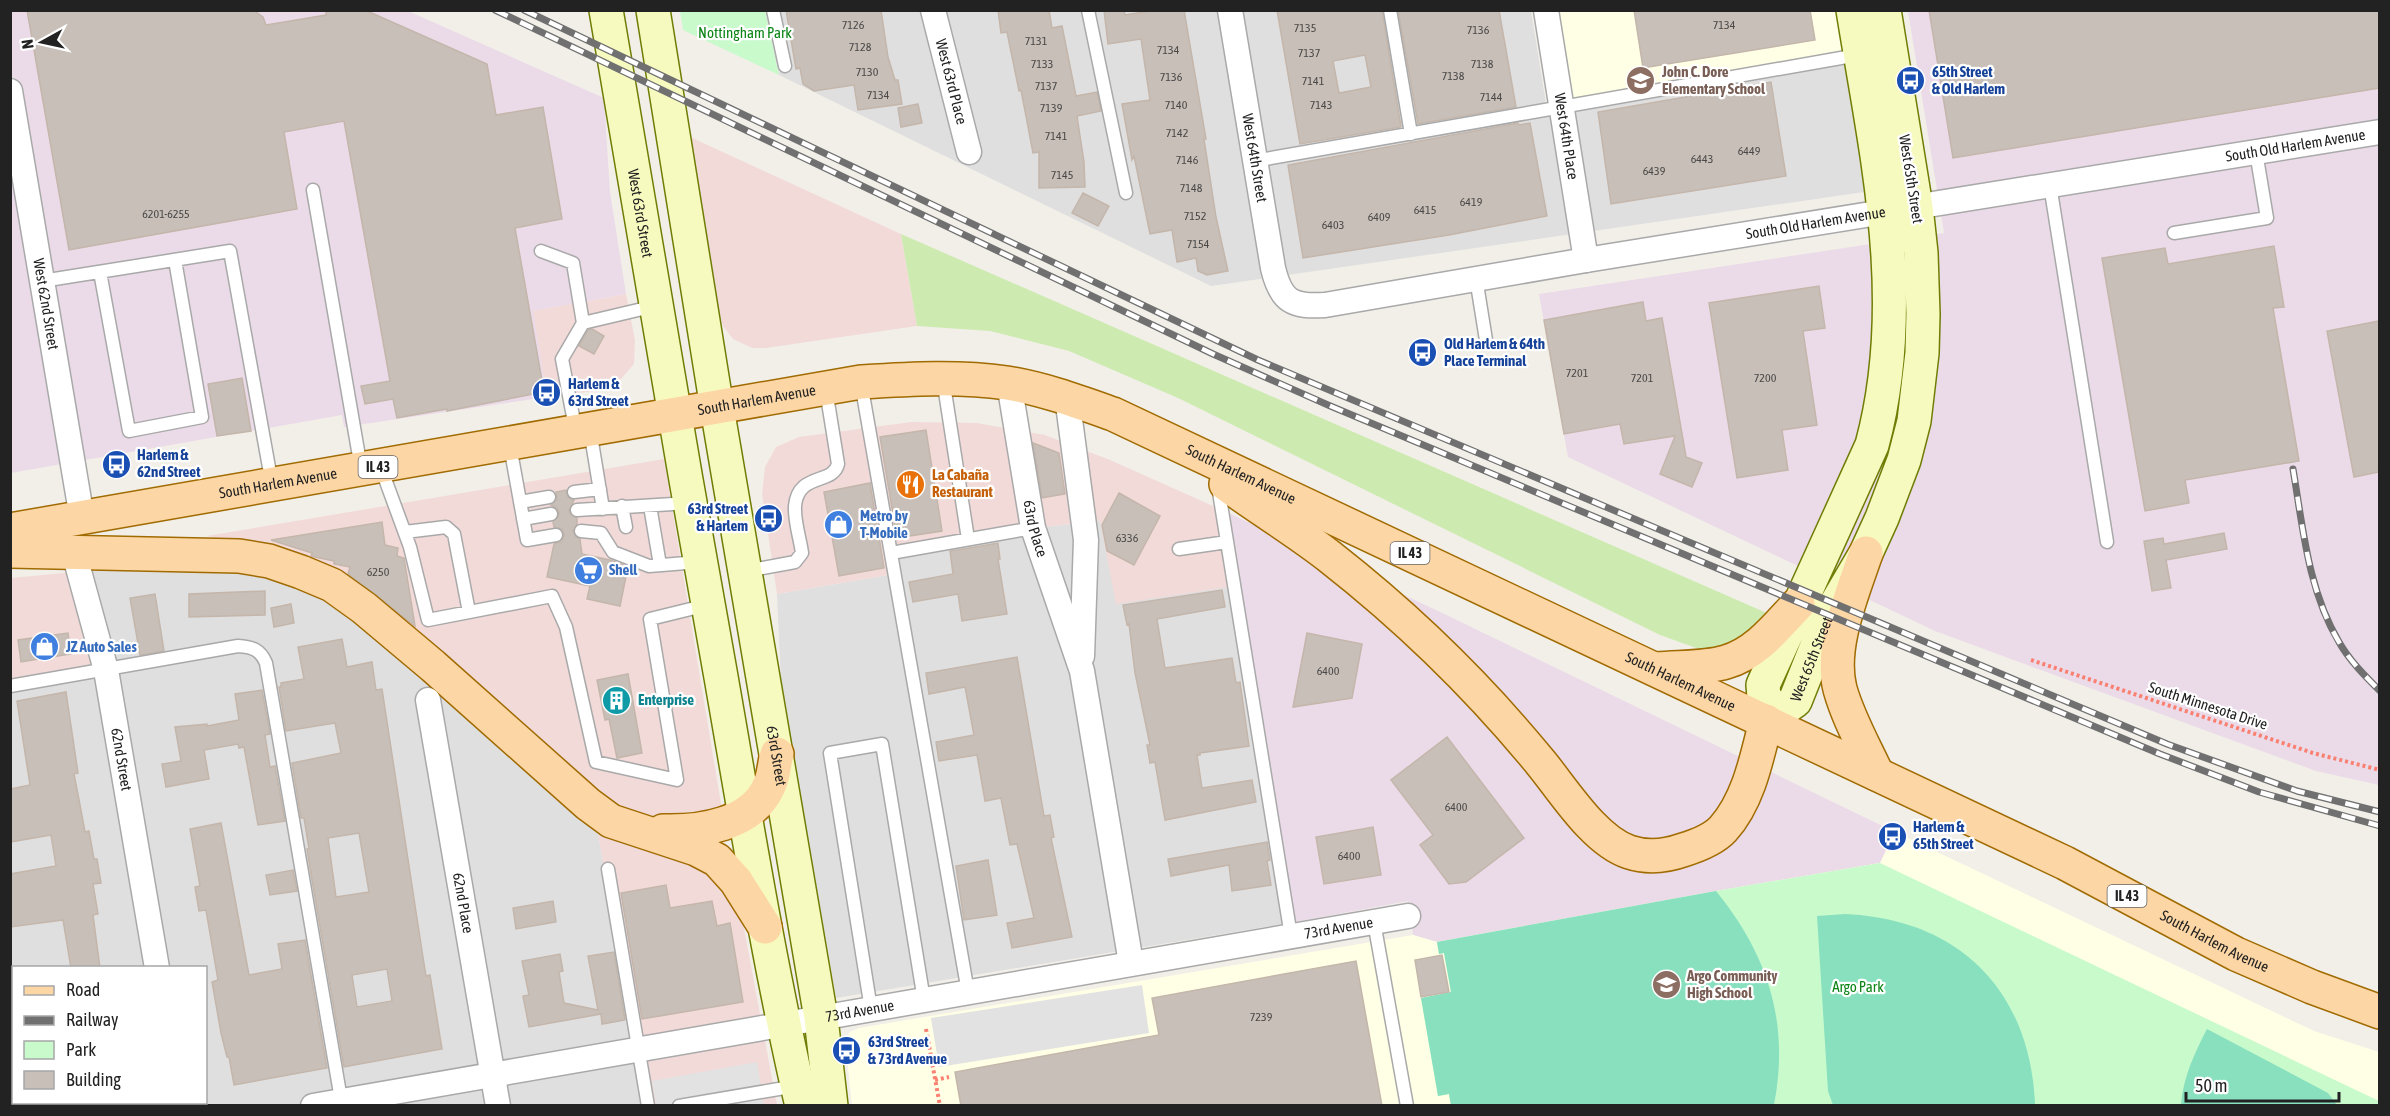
<svg xmlns="http://www.w3.org/2000/svg" width="2390" height="1116" font-family="'Asap Condensed',sans-serif">
<rect width="100%" height="100%" fill="#f2efe9"/>
<path fill="#e0dfdf" fill-rule="evenodd" d="M765,11H1531L1547,110L1849,57L1871,191L1211,286L779,75Z
M1101,521L1235,586L1289,923L836,998L781,683L777,594L894,574L891,553L1033,528Z
M226,568L266,572L323,592L597,827L645,1105L11,1106V680L102,663L85,571ZM14,968H206V1102H14Z"/>
<path fill="#f2dad9" d="M688,136L901,234L917,326L766,348H752L733,339L723,326L713,293Z
M626,294L635,340L634,364L621,379L594,391L547,397L532,311Z
M911,422L977,423L1045,435L1110,460L1222,510L1235,586L1116,604L1100,521L1033,528L891,553L894,574L777,594L762,494L765,467L776,447L799,437Z
M664,459L723,816L653,819L618,805L494,702L289,556L207,536Z
M85,571L102,663L11,680V578Z
M597,827L702,860L738,896L777,1105H645Z"/>
<path fill="#ebdbe8" d="M11,11H408L604,98L610,192L626,294L533,311L547,397L344,427L342,415L11,473Z
M1908,11H2379V785L2316,771L1935,631L1568,457L1539,294L1944,233Z
M1222,510L1434,609L1895,832L1880,863L1437,942L1413,935L1408,901L1289,923Z"/>
<path fill="#ffffe5" d="M1558,11H1842L1849,57L1574,106Z
M1895,832L2314,1031L2379,1052L2380,1105L852,1106L845,1040L850,1032L859,1028L1413,935L1437,942L1716,891L1880,863Z"/>
<path fill="#cdebb0" d="M901,234L1769,614L1729,649H1699L1660,635L1178,398L1069,351L990,331L917,326Z"/>
<path fill="#c8facc" d="M680,11H765L779,75L683,30Z
M1880,863L2379,1101V1105H1451L1449,1094L1438,1096L1421,998L1451,992L1444,953L1439,954L1437,942L1716,891Z"/>
<path fill="#88e0be" d="M1716,891C1768,955 1790,1023 1774,1105L1451,1106L1449,1094L1438,1096L1421,998L1451,992L1444,953L1439,954L1437,942Z
M1845,914C1959,919 2030,990 2035,1104L1833,1105L1828,1091L1817,916Z
M2207,1029L2328,1093L2337,1105H2181C2183,1078 2194,1054 2207,1029Z"/>
<path fill="#e2e2e2" d="M1142,985L1149,1033L939,1067L931,1018Z
M757,1062L764,1105H656L652,1081Z"/>
<path fill="#c7bfb8" stroke="#c4b6ab" stroke-width="1.5" fill-rule="evenodd" d="M27,10H253L263,17L266,25L326,15V10H365L487,64L496,115L543,107L562,219L515,228L544,392L447,411V409L397,418L393,399L365,404L361,386L390,381L344,121L284,132L297,209L69,250Z
M786,10H881L888,57L895,80H898L902,104L858,110L854,85L814,91L803,84L800,68L796,69Z
M998,10H1049L1052,28L1062,26L1076,96L1097,92L1101,111L1077,116L1084,162L1085,187L1039,188V152L1033,153L1021,90L1019,91L1007,32L1001,33Z
M1104,10H1124L1125,15L1156,10H1184L1206,139H1204L1216,217L1228,271L1207,275L1198,271L1196,258L1177,262L1172,230L1150,234L1134,156L1132,160L1122,104L1150,100L1141,39L1108,44Z
M1277,10H1382L1401,127L1300,144ZM1365,55L1371,87L1339,93L1333,61Z
M1398,10H1499L1516,107L1418,124Z
M1634,10H1810L1815,40L1643,68Z
M1929,10H2379V88L1953,158Z
M1771,82L1786,176L1611,204L1598,112Z
M918,104L922,123L901,127L898,108Z
M1518,123L1519,125L1530,123L1547,216L1449,235L1303,258L1288,165Z
M1083,193L1109,206L1098,226L1072,213Z
M2274,246L2284,307L2273,308L2299,461L2185,480L2189,503L2145,511L2102,258L2165,248L2168,264Z
M1819,286L1825,328L1803,331L1817,425L1782,430L1788,470L1737,478L1709,303Z
M1643,302L1646,321L1662,318L1686,457L1702,463L1692,487L1660,474L1675,436L1624,444L1620,424L1564,434L1544,320Z
M2379,321V472L2354,477L2327,331Z
M592,329L604,336L594,354L579,346L588,330Z
M242,378L251,431L217,436L208,384Z
M926,430L942,531L897,538L880,437Z
M1033,443L1059,453L1065,494L1042,498Z
M870,483L884,568L839,576L824,492Z
M566,490L568,497L574,500L569,511L571,515L577,518V524L573,531L576,537L580,539L582,554L610,560L628,567L620,606L587,599L590,586L547,577L554,544L562,541L564,534L562,529L554,527L553,522L558,517L559,513L557,508L551,505L557,499L556,492Z
M1119,493L1160,516L1134,565L1107,551L1102,525Z
M382,522L385,545L398,548L397,556L404,558L415,626L348,574L350,567L334,564V561L315,557L311,556L312,553L271,540Z
M2224,533L2227,549L2166,560L2171,588L2152,591L2144,541L2163,538L2164,544Z
M998,543L1000,559H998L1007,614L962,621L958,594L913,602L909,582L953,574L950,551Z
M1222,590L1225,607L1157,619L1165,668L1232,658L1236,683L1240,682L1249,746L1200,753V755H1197L1202,788L1252,780L1256,802L1165,820L1155,762L1150,763L1147,745H1150L1135,673L1129,624L1127,625L1123,605Z
M265,591V615L189,617V594Z
M155,594L164,651L140,655L130,598Z
M291,604L294,623L274,627L271,608Z
M68,633L71,654L21,662L18,640Z
M1307,633L1362,644L1352,698L1293,707Z
M342,639L347,667L372,662L376,690L382,689L422,951L426,976L430,975L442,1049L344,1067L310,868L307,849H309L304,818H301L292,763L341,753L335,723L286,731L279,687H281V683L304,679L298,647ZM359,833L369,892L336,897L328,838ZM387,969L392,1001L357,1007L352,975Z
M1017,657L1044,816L1050,815L1054,837L1051,838L1072,937L1012,948L1007,923L1034,918L1017,844L1010,845L1001,798L985,801L977,755L939,761L936,742L974,735L965,687L929,694L926,673Z
M628,674L642,753L617,758L609,719L605,720L597,680Z
M262,690L270,734L265,735L270,767L275,766L285,821L258,825L244,747L239,748L238,744L204,750L209,779L166,787L162,764L181,761L175,727L207,724V726L239,720L235,694Z
M66,692L78,773L74,774L80,805L85,832L89,831L94,859H97L101,883L93,884L98,914L93,915L100,968H71L63,920L10,927V874L56,866L51,835L10,842V789L30,785L17,701Z
M1447,737L1524,838L1466,882L1449,884L1420,845L1433,835L1391,780Z
M221,823L249,975L282,969L278,944L305,940L327,1068L234,1085L229,1057H227L221,1033L212,982L218,980L206,910L199,911L195,887L200,886L190,829Z
M1373,827L1381,875L1324,884L1316,837Z
M1267,842L1270,860L1267,861L1271,885L1232,891L1229,865L1171,876L1168,859Z
M988,860L997,915L964,920L956,866Z
M293,870L297,891L270,895L266,875Z
M666,885L670,908L712,901L717,926L730,923L743,1002L642,1019L621,893Z
M553,901L556,922L516,929L513,908Z
M614,952L625,1020L602,1024L601,1014L529,1027L523,996L529,995L522,961L560,954L563,971L559,972L564,1003L598,1010L588,956Z
M1442,955L1449,992L1421,997L1415,960Z
M1356,961L1382,1106H961L955,1072L1159,1035L1152,998Z"/>
<g fill="none" stroke-linecap="round" stroke-linejoin="round">
<defs>
<path id="lane" d="M773,10L785,66
M1088,10L1126,193
M1390,10L1411,134
M1254,161L1858,55
M2050,185L2107,542
M313,190L361,468
M2174,233L2267,218L2256,152
M541,251L573,263L583,323
M100,272L129,431L202,417L175,260
M1476,278L1486,340
M42,281L230,251L272,484
M943,379L968,539
M861,383L968,992
M590,430L603,509
M576,432L562,359L583,323L655,306
M510,446L527,540L556,535
M381,468L410,547L428,620L552,596L566,627L596,762L677,780L650,619L707,605
M1218,486L1291,936
M574,492L600,489
M520,502L549,497
M622,506L626,527
M650,506L660,565
M577,510L689,503
M523,519L551,514
M581,531L601,533L613,552L649,566L699,562
M405,532L446,527L454,534L469,612
M1179,549L1227,542
M891,553L1033,528
M746,571L795,562L802,553C800,538 794,521 795,506C798,472 833,485 838,464L826,390
M10,686L238,646C252,647 260,649 266,663L342,1105
M608,869L648,1106
M1374,922L1407,1106
M871,1009L830,753L882,744L924,1000
M10,1019L14,1037
M25,1102V1106
M679,1106L796,1086"/>
<g id="street">
<path id="s1" d="M933,10L969,152"/>
<path id="s2" d="M1230,10L1273,268C1281,302 1293,307 1325,305L1586,260L2380,132"/>
<path id="s3" d="M1546,10L1586,260"/>
<path id="s4" d="M10,91L82,518"/>
<path id="s5" d="M1009,383L1033,528L1082,671L1131,963"/>
<path d="M1067,397L1086,540L1082,656"/>
<path id="s6" d="M74,553L106,670L157,968"/>
<path id="s7" d="M428,700L498,1106"/>
<path d="M180,1102V1106"/>
<path id="s8" d="M313,1106L1408,916"/>
</g>
<g id="secondary">
<path id="s9" d="M606,10C643,233 681,455 721,677C746,820 769,964 802,1106"/>
<path id="s10" d="M653,10L717,408L821,1018L831,1106"/>
<path id="s11" d="M1853,10C1876,153 1911,301 1872,445L1763,685L1766,721L1795,701L1829,616L1866,553L1882,518L1904,460L1914,421L1922,353L1923,314L1921,253L1916,207L1884,10"/>
</g>
<g id="primary">
<path d="M1226,484C1260,509 1297,531 1330,557C1408,618 1478,686 1541,763C1564,791 1594,840 1629,852C1647,858 1666,856 1683,850C1696,846 1713,840 1723,829C1749,800 1757,757 1766,721"/>
<path id="s12" d="M10,530L861,382C910,379 958,376 1007,383C1044,389 1079,402 1113,414L2065,863L2236,954L2312,987L2380,1012"/>
<path d="M10,551L239,556L269,561L301,572L332,585L364,608L433,666L588,804L611,821L696,849L717,860L736,881L765,927"/>
<path d="M1866,553C1853,592 1829,647 1840,689C1848,718 1864,746 1877,774"/>
<path d="M1657,669C1679,667 1706,668 1726,662C1757,653 1777,626 1798,604"/>
<path d="M663,831C700,832 752,825 769,786C774,777 774,764 777,754"/>
</g>
</defs>
<use href="#lane" stroke="#a9a9a9" stroke-width="15"/>
<use href="#street" stroke="#a9a9a9" stroke-width="27"/>
<use href="#secondary" stroke="#707d05" stroke-width="36"/>
<use href="#primary" stroke="#a06b00" stroke-width="36"/>
<path stroke="#fa8072" stroke-width="4" stroke-dasharray="3 3" stroke-linecap="butt" d="M2031,660L2313,753L2380,770
M926,1029L940,1106
M935,1080L949,1077"/>
<use href="#lane" stroke="#fff" stroke-width="12"/>
<use href="#street" stroke="#fff" stroke-width="24"/>
<use href="#secondary" stroke="#f7fabf" stroke-width="33"/>
<use href="#primary" stroke="#fcd6a4" stroke-width="33"/>
<defs>
<path id="rail" d="M495,10L1213,354L1328,405L2160,754L2259,792L2380,826
M524,10L1258,360L2167,744L2297,791L2380,812
M2293,469C2303,528 2308,590 2339,642C2349,660 2365,676 2380,691"/>
</defs>
<use href="#rail" stroke="#707070" stroke-width="7"/>
<use href="#rail" stroke="#fff" stroke-width="4.5" stroke-dasharray="14" stroke-linecap="butt"/>
</g>
<defs>
<symbol id="school-disc" viewBox="-11 -11 22 22"><circle r="9.5" fill="#8d6e63" stroke="#fff"/><path d="M0-5L7-2L0 1L-7-2ZM-4 1L0 2.5L4 1V4Q0 6-4 4Z" fill="#fff"/></symbol>
<symbol id="bus-disc" viewBox="-11 -11 22 22"><circle r="9.5" fill="#1a4fb4" stroke="#fff"/><path d="M-5-6H5V4H4V6H2V4H-2V6H-4V4H-5ZM-3.5-4V0h7V-4ZM-3.5 1.2v1.5H-2V1.2ZM2 1.2v1.5H3.5V1.2Z" fill="#fff"/></symbol>
<symbol id="restaurant-disc" viewBox="-11 -11 22 22"><circle r="9.5" fill="#e8710a" stroke="#fff"/><path d="M-5-6h1v4h1v-4h1v4h1v-4h1v5L-1.5 .5V6h-2V.5L-5-1ZM5-6V6H3V1.5H1.5Q1.5-4 5-6Z" fill="#fff"/></symbol>
<symbol id="shop-disc" viewBox="-11 -11 22 22"><circle r="9.5" fill="#3f7fe0" stroke="#fff"/><path d="M-5-2.5h2.3a2.7 3.5 0 0 1 5.4 0H5L5.5 6h-11ZM-1.5-2.5h3a1.5 2.3 0 0 0-3 0Z" fill="#fff"/></symbol>
<symbol id="supermarket-disc" viewBox="-11 -11 22 22"><circle r="9.5" fill="#3f7fe0" stroke="#fff"/><path d="M-6-5.5h2.5l.6 2H6L4.5 2H-2.5L-4.4-4H-6ZM-1.5 3.2a1.3 1.3 0 1 0 .1 0ZM3 3.2a1.3 1.3 0 1 0 .1 0Z" fill="#fff"/></symbol>
<symbol id="building-disc" viewBox="-11 -11 22 22"><circle r="9.5" fill="#0f9aa8" stroke="#fff"/><path d="M-4-6H4V6H1V3H-1V6H-4ZM-2.5-4.3h1.7v1.8h-1.7ZM.8-4.3h1.7v1.8H.8ZM-2.5-1h1.7V.8h-1.7ZM.8-1h1.7V.8H.8Z" fill="#fff"/></symbol>
</defs>
<g fill-rule="evenodd">
<use href="#school-disc" x="1624" y="64" width="33" height="33"/>
<use href="#bus-disc" x="1894" y="64" width="33" height="33"/>
<use href="#bus-disc" x="1406" y="336" width="33" height="33"/>
<use href="#bus-disc" x="530" y="376" width="33" height="33"/>
<use href="#bus-disc" x="100" y="448" width="33" height="33"/>
<use href="#restaurant-disc" x="894" y="468" width="33" height="33"/>
<use href="#bus-disc" x="752" y="502" width="33" height="33"/>
<use href="#shop-disc" x="822" y="508" width="33" height="33"/>
<use href="#supermarket-disc" x="572" y="554" width="33" height="33"/>
<use href="#shop-disc" x="28" y="630" width="33" height="33"/>
<use href="#building-disc" x="600" y="684" width="33" height="33"/>
<use href="#bus-disc" x="1876" y="820" width="33" height="33"/>
<use href="#school-disc" x="1650" y="968" width="33" height="33"/>
<use href="#bus-disc" x="830" y="1034" width="33" height="33"/>
</g>
<g text-anchor="middle" stroke-width="4.5" stroke-linejoin="round" paint-order="stroke">
<g font-size="12" fill="#4b4948">
<text x="853" y="29">7126</text>
<text x="1724" y="29">7134</text>
<text x="1305" y="32">7135</text>
<text x="1478" y="34">7136</text>
<text x="1036" y="45">7131</text>
<text x="860" y="51">7128</text>
<text x="1168" y="54">7134</text>
<text x="1309" y="57">7137</text>
<text x="1042" y="68">7133</text>
<text x="1482" y="68">7138</text>
<text x="867" y="76">7130</text>
<text x="1453" y="80">7138</text>
<text x="1171" y="81">7136</text>
<text x="1313" y="85">7141</text>
<text x="1046" y="90">7137</text>
<text x="878" y="99">7134</text>
<text x="1491" y="101">7144</text>
<text x="1176" y="109">7140</text>
<text x="1321" y="109">7143</text>
<text x="1051" y="112">7139</text>
<text x="1177" y="137">7142</text>
<text x="1056" y="140">7141</text>
<text x="1749" y="155">6449</text>
<text x="1702" y="163">6443</text>
<text x="1187" y="164">7146</text>
<text x="1654" y="175">6439</text>
<text x="1062" y="179">7145</text>
<text x="1191" y="192">7148</text>
<text x="1471" y="206">6419</text>
<text x="1425" y="214">6415</text>
<text x="166" y="218">6201-6255</text>
<text x="1195" y="220">7152</text>
<text x="1379" y="221">6409</text>
<text x="1333" y="229">6403</text>
<text x="1198" y="248">7154</text>
<text x="1577" y="377">7201</text>
<text x="1642" y="382">7201</text>
<text x="1765" y="382">7200</text>
<text x="1127" y="542">6336</text>
<text x="378" y="576">6250</text>
<text x="1328" y="675">6400</text>
<text x="1456" y="811">6400</text>
<text x="1349" y="860">6400</text>
<text x="1261" y="1021">7239</text>
</g>
<g fill="#fff" stroke="#646464" stroke-width="1.5">
<rect x="358.5" y="456" width="39" height="22" rx="4.5"/>
<rect x="1390.5" y="542" width="39" height="22" rx="4.5"/>
<rect x="2107.5" y="885" width="39" height="22" rx="4.5"/>
</g>
<g font-size="14" font-weight="bold" fill="#222">
<text x="378" y="472">IL 43</text>
<text x="1410" y="558">IL 43</text>
<text x="2127" y="901">IL 43</text>
</g>
<g font-size="15" fill="#0c8416" stroke="#fff">
<text x="745" y="38">Nottingham Park</text>
<text x="1858" y="992">Argo Park</text>
</g>
<g font-size="15" font-weight="bold" fill="#785e54" stroke="#fff" text-anchor="start">
<text x="1662" y="77">John C. Dore<tspan x="1662" dy="17">Elementary School</tspan></text>
<text x="1687" y="981">Argo Community<tspan x="1687" dy="17">High School</tspan></text>
</g>
<g font-size="15" font-weight="bold" fill="#164399" stroke="#fff" text-anchor="start">
<text x="1932" y="77">65th Street<tspan x="1932" dy="17">&amp; Old Harlem</tspan></text>
<text x="1444" y="349">Old Harlem &amp; 64th<tspan x="1444" dy="17">Place Terminal</tspan></text>
<text x="568" y="389">Harlem &amp;<tspan x="568" dy="17">63rd Street</tspan></text>
<text x="137" y="460">Harlem &amp;<tspan x="137" dy="17">62nd Street</tspan></text>
<text x="748" y="514" text-anchor="end">63rd Street<tspan x="748" dy="17">&amp; Harlem</tspan></text>
<text x="1913" y="832">Harlem &amp;<tspan x="1913" dy="17">65th Street</tspan></text>
<text x="868" y="1047">63rd Street<tspan x="868" dy="17">&amp; 73rd Avenue</tspan></text>
</g>
<g font-size="15" fill="#222" stroke="#fff">
<text dy="5" stroke="none"><textPath href="#s1" startOffset="74">West 63rd Place</textPath></text>
<text dy="5" stroke="none"><textPath href="#s3" startOffset="128">West 64th Place</textPath></text>
<text dy="5" stroke="none"><textPath href="#s2" startOffset="1318">South Old Harlem Avenue</textPath></text>
<text dy="5" stroke="none"><textPath href="#s2" startOffset="150">West 64th Street</textPath></text>
<text transform="translate(1911 179) rotate(81)" y="5">West 65th Street</text>
<text dy="5" stroke="none"><textPath href="#s9" startOffset="206">West 63rd Street</textPath></text>
<text dy="5" stroke="none"><textPath href="#s2" startOffset="832">South Old Harlem Avenue</textPath></text>
<text dy="5" stroke="none"><textPath href="#s4" startOffset="216">West 62nd Street</textPath></text>
<text dy="5" stroke="none"><textPath href="#s12" startOffset="758">South Harlem Avenue</textPath></text>
<text dy="5" stroke="none"><textPath href="#s12" startOffset="1262">South Harlem Avenue</textPath></text>
<text dy="5" stroke="none"><textPath href="#s12" startOffset="272">South Harlem Avenue</textPath></text>
<text dy="5" stroke="none"><textPath href="#s5" startOffset="148">63rd Place</textPath></text>
<text dy="5" stroke="none"><textPath href="#s11" startOffset="819">West 65th Street</textPath></text>
<text dy="5" stroke="none"><textPath href="#s12" startOffset="1748">South Harlem Avenue</textPath></text>
<text transform="translate(2208 706) rotate(18)" y="5">South Minnesota Drive</text>
<text dy="5" stroke="none"><textPath href="#s10" startOffset="756">63rd Street</textPath></text>
<text dy="5" stroke="none"><textPath href="#s6" startOffset="212">62nd Street</textPath></text>
<text dy="5" stroke="none"><textPath href="#s7" startOffset="206">62nd Place</textPath></text>
<text dy="5" stroke="none"><textPath href="#s8" startOffset="1041">73rd Avenue</textPath></text>
<text dy="5" stroke="none"><textPath href="#s12" startOffset="2342">South Harlem Avenue</textPath></text>
<text dy="5" stroke="none"><textPath href="#s8" startOffset="555">73rd Avenue</textPath></text>
</g>
<g font-size="15" font-weight="bold" fill="#c56008" stroke="#fff" text-anchor="start">
<text x="932" y="480">La Cabaña<tspan x="932" dy="17">Restaurant</tspan></text>
</g>
<g font-size="15" font-weight="bold" fill="#366cbe" stroke="#fff" text-anchor="start">
<text x="860" y="521">Metro by<tspan x="860" dy="17">T-Mobile</tspan></text>
<text x="609" y="575">Shell</text>
<text x="66" y="652">JZ Auto Sales</text>
</g>
<g font-size="15" font-weight="bold" fill="#0d838f" stroke="#fff" text-anchor="start">
<text x="638" y="705">Enterprise</text>
</g>
</g>
<rect width="2390" height="1116" fill="none" stroke="#222222" stroke-width="24"/>
<rect x="12" y="966" width="195" height="138" fill="#ffffff" stroke="#a7a7a7" stroke-width="1.5"/>
<rect x="24" y="986" width="30" height="9" fill="#fcd6a4" stroke="#a7a7a7" stroke-width="1.5"/>
<text x="66" y="996" font-size="18" fill="#222222">Road</text>
<rect x="24" y="1016" width="30" height="9" fill="#707070" stroke="#a7a7a7" stroke-width="1.5"/>
<text x="66" y="1026" font-size="18" fill="#222222">Railway</text>
<rect x="24" y="1041" width="30" height="18" fill="#c8facc" stroke="#a7a7a7" stroke-width="1.5"/>
<text x="66" y="1056" font-size="18" fill="#222222">Park</text>
<rect x="24" y="1071" width="30" height="18" fill="#c7bfb8" stroke="#a7a7a7" stroke-width="1.5"/>
<text x="66" y="1086" font-size="18" fill="#222222">Building</text>
<g transform="translate(42 42) rotate(262)" stroke="#ffffff" stroke-width="4.5" paint-order="stroke">
<path d="M0-4.5L10 22L0 15L-10 22Z" fill="#222222"/>
<text y="-9" font-size="16" font-weight="bold" text-anchor="middle" fill="#222222">N</text>
</g>
<path d="M2186 1092v9h153v-9" fill="none" stroke="#222222" stroke-width="3"/>
<text x="2195" y="1092" font-size="18" fill="#222222" stroke="#ffffff" stroke-width="4.5" paint-order="stroke">50 m</text>
</svg>
